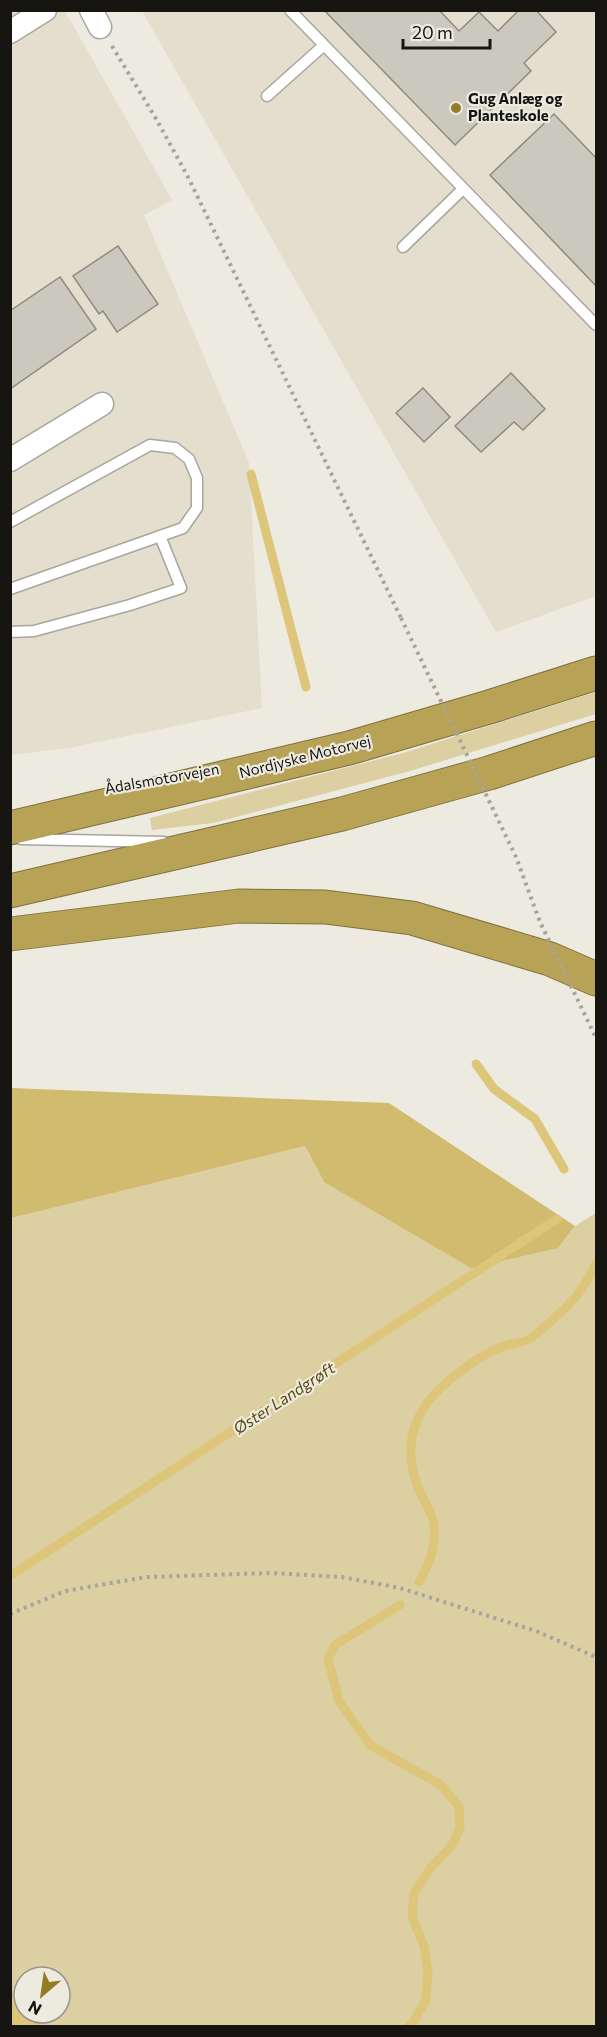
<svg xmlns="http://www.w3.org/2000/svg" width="607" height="2037" font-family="Commissioner,sans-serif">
<rect width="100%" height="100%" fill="#edeae0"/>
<path fill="#e3decd" d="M10,11H65L172,200L144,215L249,463L262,708L69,748L11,755Z
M142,11H596V596L496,632Z"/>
<path fill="#dccfa2" d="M596,692V714L410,771L213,823L152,830L150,818L403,753Z
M305,1146L324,1182L558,1248L575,1226L596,1213V2026H39L40,2013H60V1977H24V2000L11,1991L10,1218Z"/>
<path fill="#d1bb6f" d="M11,1088L389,1103L575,1226L558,1248L471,1268L324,1182L305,1146L11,1218Z"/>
<path fill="#ddc67a" d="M11,1991L24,2000V2013H40L39,2026H11Z"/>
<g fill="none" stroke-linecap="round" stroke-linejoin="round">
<path stroke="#ddc67a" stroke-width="9" d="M251,474L306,687
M476,1064L494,1089L535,1119L564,1169
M10,1576L557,1219
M419,1582C430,1564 439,1539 432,1517C429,1507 422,1498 418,1488C408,1460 407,1436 423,1409C436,1387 476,1357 501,1347C510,1343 523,1344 531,1338C537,1334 543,1328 549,1323C571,1304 584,1290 596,1263
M400,1605L335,1645L328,1659L339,1701L370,1745L441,1785L459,1807L460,1829L451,1847L431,1867L414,1893L412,1917L424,1946L428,1972L426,2000L412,2024L409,2026"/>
</g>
<path fill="#cbc8be" stroke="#8e8b82" stroke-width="1.5" d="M324,10H439L459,31L479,12L498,31L519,10H536L556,32L524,63L531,71L455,145Z
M554,114L596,158V286L490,175Z
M118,246L158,304L117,332L103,311L99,314L73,276Z
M60,277L96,329L10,389V311Z
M511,373L545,409L523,430L514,422L481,452L455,426Z
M423,388L450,417L424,442L396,413Z"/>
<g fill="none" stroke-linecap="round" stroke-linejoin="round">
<defs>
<path id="service" d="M290,10L596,325
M267,96L323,46
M403,247L463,189
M10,522L150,445L175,448L189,459L197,478V508L183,528L10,589
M10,632L34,631L130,605L181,588L160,536
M21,839L164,842"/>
<path id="minor" d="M91,10L100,27
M10,32L45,10
M10,460L102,404"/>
<path id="motorway" d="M10,828L349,748L489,707L596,673
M10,891L342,814L489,773L596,738
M10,934L239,906L325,907L412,918L550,959L596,979"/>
</defs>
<use href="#service" stroke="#a9a69d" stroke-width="13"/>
<use href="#minor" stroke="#a9a69d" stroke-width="25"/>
<use href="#motorway" stroke="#7f713e" stroke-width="35"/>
<path stroke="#a6a49c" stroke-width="4" stroke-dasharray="3 4.5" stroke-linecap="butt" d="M112,46L155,117L187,175L401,618
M10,1614L65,1591L146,1577L271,1573L342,1577L400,1588L419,1594L536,1631L596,1657"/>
<use href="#service" stroke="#fff" stroke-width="10"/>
<use href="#minor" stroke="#fff" stroke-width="22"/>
<use href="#motorway" stroke="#b8a255" stroke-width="33"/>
<path stroke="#a6a49c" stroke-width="4" stroke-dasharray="3 4.5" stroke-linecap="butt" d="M401,618L516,857L540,922L596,1038"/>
</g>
<circle fill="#947c24" stroke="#edeae0" stroke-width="2" cx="456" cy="108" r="6"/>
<g text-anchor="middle" stroke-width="4.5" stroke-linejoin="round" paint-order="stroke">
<g font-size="15" font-weight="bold" fill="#161512" stroke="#edeae0" text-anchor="start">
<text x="468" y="104">Gug Anlæg og<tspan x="468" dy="17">Planteskole</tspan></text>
</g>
<g font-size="15" fill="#161512" stroke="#edeae0">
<text transform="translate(305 757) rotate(-14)" y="5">Nordjyske Motorvej</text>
<text transform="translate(162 779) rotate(-10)" y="5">Ådalsmotorvejen</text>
</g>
<g font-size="16" font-style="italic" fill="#594a0e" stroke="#edeae0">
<text transform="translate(284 1398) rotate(-33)" y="6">Øster Landgrøft</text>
</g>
</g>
<rect width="607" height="2037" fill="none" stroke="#161512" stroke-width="24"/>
<g transform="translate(42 1995) rotate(209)"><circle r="28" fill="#edeae0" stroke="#97958e" stroke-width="1.5"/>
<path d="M0-4.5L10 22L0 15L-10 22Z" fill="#947c24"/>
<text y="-9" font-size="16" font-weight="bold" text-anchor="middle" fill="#161512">N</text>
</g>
<path d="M403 39v9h87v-9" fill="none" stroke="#161512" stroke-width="3"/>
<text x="412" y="39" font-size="18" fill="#161512" stroke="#edeae0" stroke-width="4.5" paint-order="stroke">20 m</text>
</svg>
